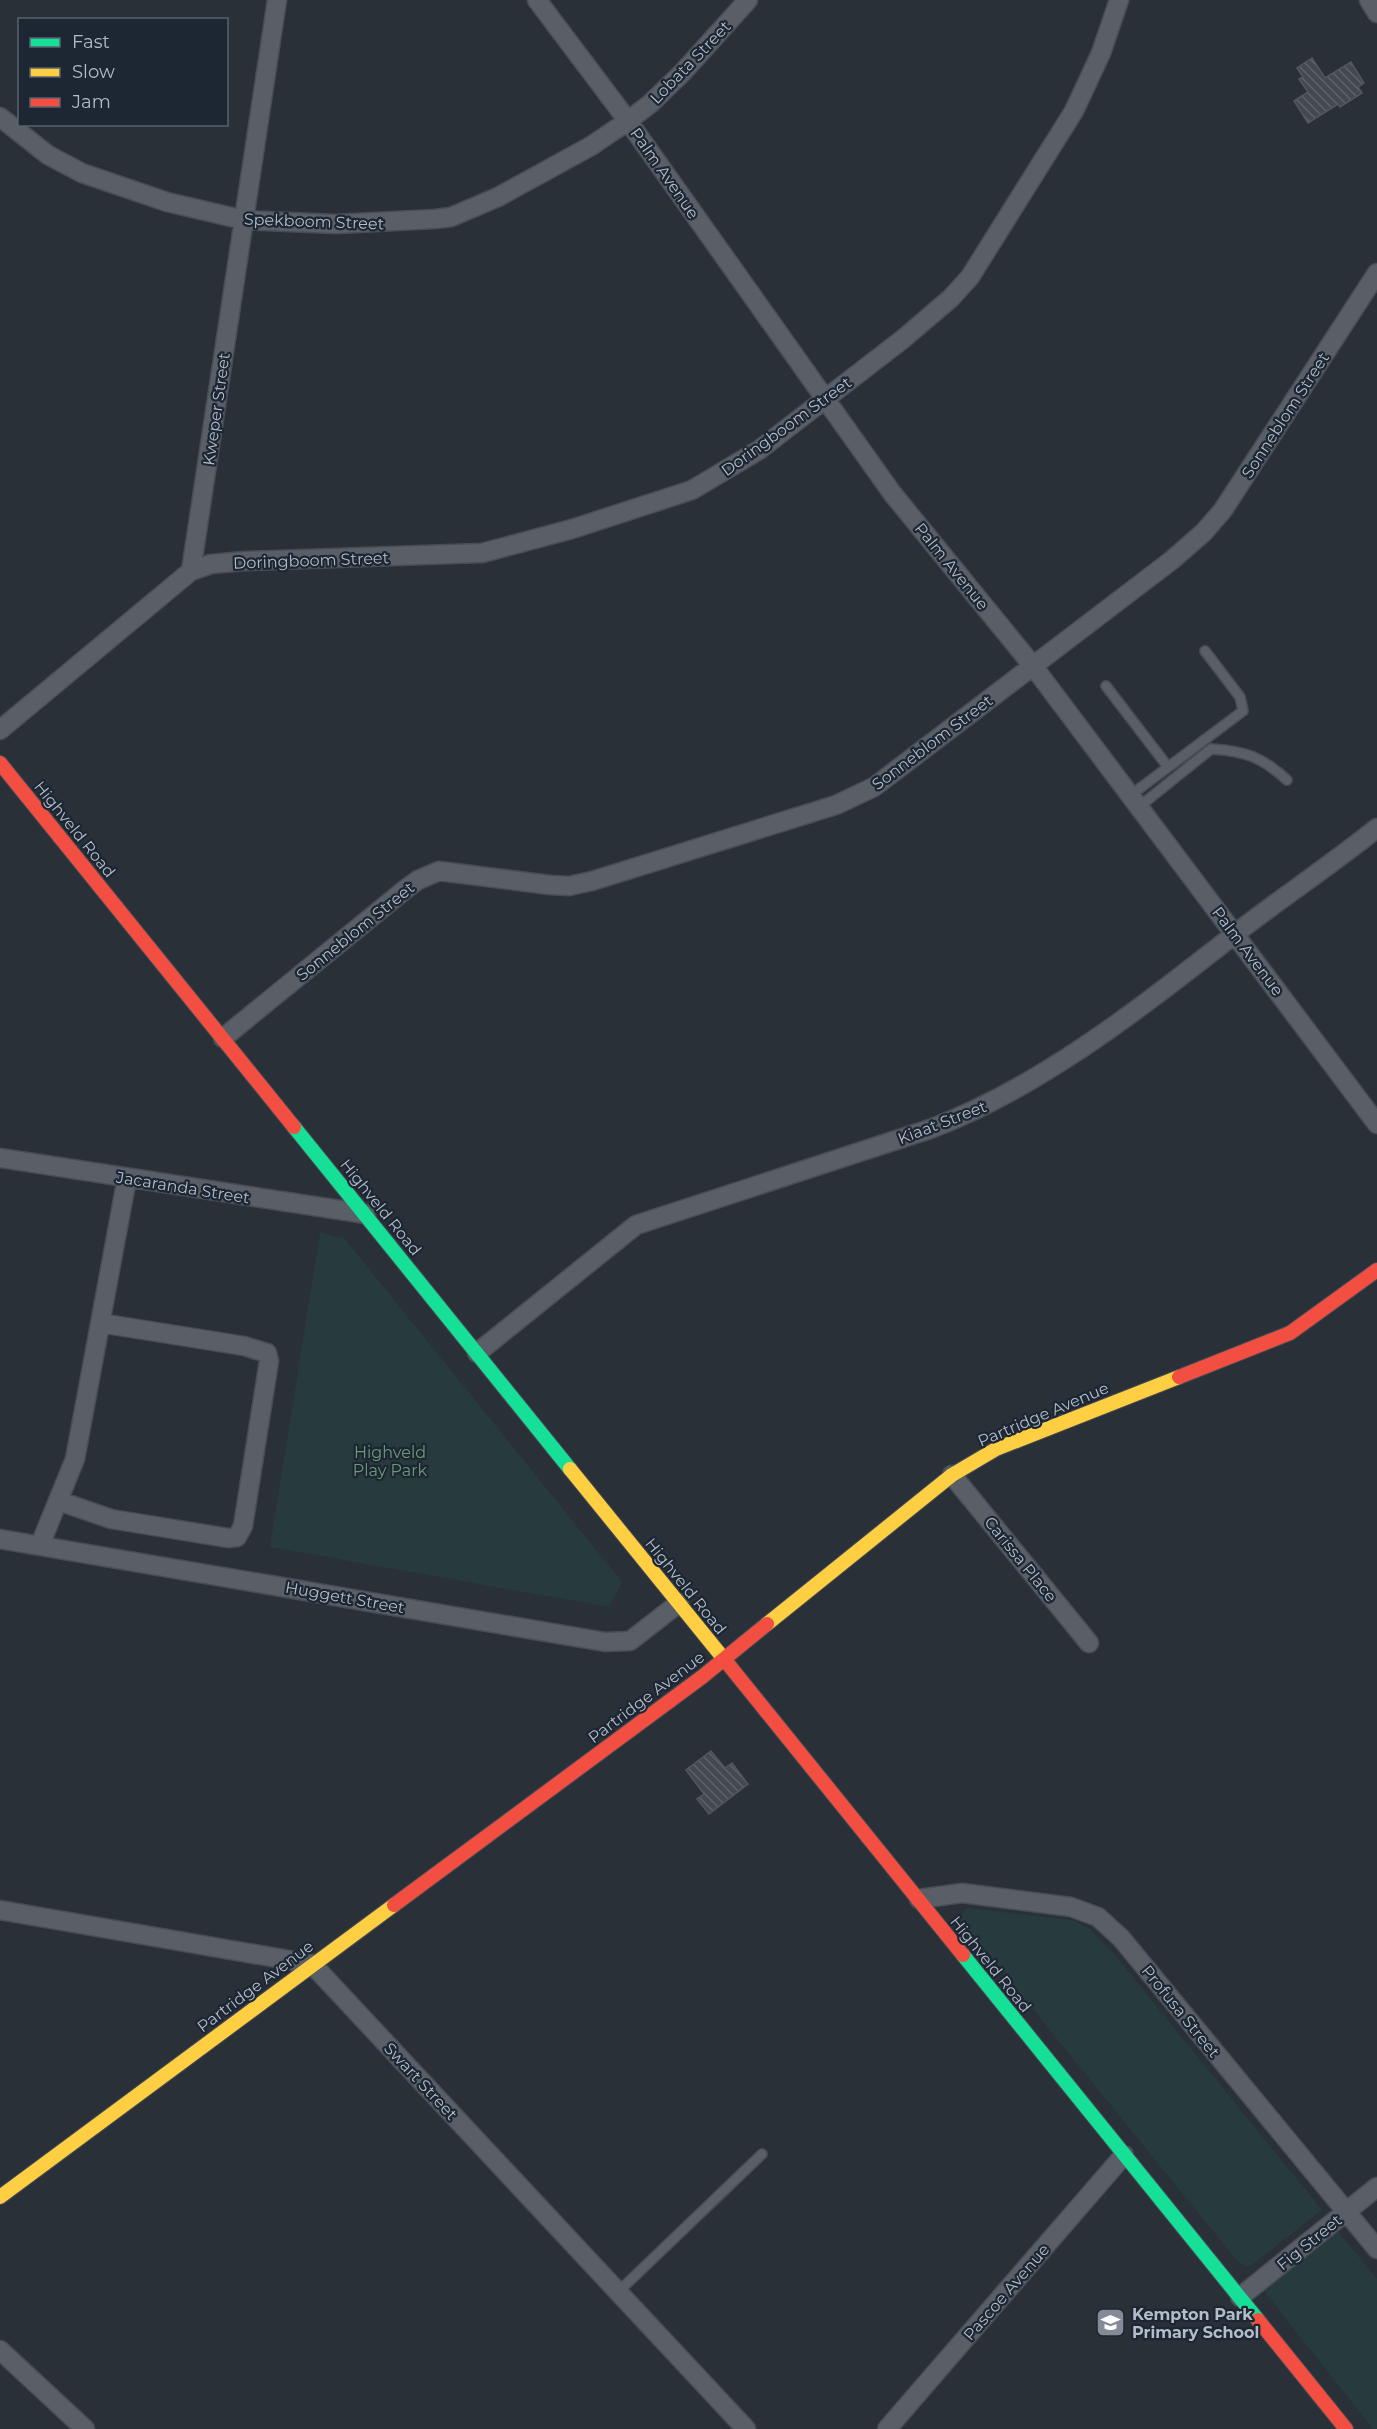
<svg xmlns="http://www.w3.org/2000/svg" width="1377" height="2429" font-family="Montserrat,sans-serif">
<defs>
<pattern id="building-back-hatch" width="6" height="6" patternUnits="userSpaceOnUse" patternTransform="scale(1.5)"><rect width="6" height="6" fill="#444950"/><path d="M-1 5l2 2M0 0l6 6M5-1l2 2" fill="none" stroke="#5d6168"/></pattern>
</defs>
<rect width="100%" height="100%" fill="#2a3038"/>
<path fill="#273a3e" d="M320,1233L344,1238L622,1582L609,1607L270,1547Z
M966,1908L1073,1920L1090,1929L1115,1955L1322,2210L1249,2267L1238,2262L959,1918Z
M1337,2230L1377,2279V2429H1373L1264,2291Z"/>
<path fill="url(#building-back-hatch)" stroke="#52575f" stroke-width="1.5" d="M1312,58L1325,78L1351,62L1364,83L1358,87L1362,93L1340,107L1338,104L1308,123L1294,101L1308,92L1299,79L1303,77L1297,68Z
M711,1751L725,1768L732,1763L748,1784L709,1814L697,1799L704,1794L686,1770Z"/>
<g fill="none" stroke-linecap="round" stroke-linejoin="round">
<defs>
<path id="lane" d="M1106,686L1168,767
M1131,795L1243,711L1240,697L1205,651
M1140,806L1211,749C1245,751 1262,757 1287,780
M618,2292L762,2154"/>
<path id="street" d="M537,0L628,121L892,493L1033,666L1377,1124
M1369,0L1377,13
M0,117L48,155L82,173L167,202L244,220L336,224L435,219L451,217L498,197L591,146L628,121L651,103L683,72L748,0
M191,571L277,0
M0,730L191,571L211,564L245,561L482,553L572,529L692,490L759,450L903,339L951,298L970,277L1074,111L1101,53L1119,0
M223,1038L407,888L418,880L439,871L550,885L569,886L592,881L836,805L874,787L1172,560L1204,532L1223,510L1377,273
M0,1158L366,1214
M477,1353L636,1225L930,1129C1043,1086 1140,1008 1235,934C1281,898 1331,865 1377,828
M952,1475L1089,1643
M59,1501L111,1519L228,1538L237,1537L243,1526L269,1361L267,1353L244,1346L100,1323
M0,1539L605,1642L630,1641L679,1603
M40,1545L75,1459L127,1178
M919,1899L962,1893L1071,1907L1098,1917L1121,1938L1377,2249
M0,1910L312,1964L746,2429
M1240,2297L1377,2187
M0,2350L85,2429
M887,2429L1124,2155"/>
<path id="fast" d="M294,1127L570,1469
M963,1955L1258,2320"/>
<path id="slow" d="M570,1469L724,1659
M767,1624L952,1475L996,1449L1179,1377
M0,2197L394,1905"/>
<path id="jam" d="M0,763L294,1127
M1179,1377L1290,1333L1377,1270
M724,1659L963,1955
M394,1905L702,1677L767,1624
M1258,2320L1346,2429"/>
</defs>
<use href="#lane" stroke="#484c53" stroke-width="12"/>
<use href="#street" stroke="#484c53" stroke-width="21"/>
<use href="#fast" stroke="#484c53" stroke-width="16"/>
<use href="#slow" stroke="#484c53" stroke-width="16"/>
<use href="#jam" stroke="#484c53" stroke-width="16"/>
<use href="#lane" stroke="#5a5e66" stroke-width="9"/>
<use href="#street" stroke="#5a5e66" stroke-width="18"/>
<use href="#fast" stroke="#16e098" stroke-width="14"/>
<use href="#slow" stroke="#ffcf43" stroke-width="14"/>
<use href="#jam" stroke="#f24e42" stroke-width="14"/>
</g>
<defs>
<symbol id="school-square" viewBox="-11 -11 22 22"><rect x="-9" y="-9" width="18" height="18" rx="4" fill="#848b96" stroke="#1d2633"/><path d="M0-5L7-2L0 1L-7-2ZM-4 1L0 2.5L4 1V4Q0 6-4 4Z" fill="#fff"/></symbol>
</defs>
<g fill-rule="evenodd">
<use href="#school-square" x="1094" y="2306" width="33" height="33"/>
</g>
<g text-anchor="middle" stroke-width="4.5" stroke-linejoin="round" paint-order="stroke">
<g font-size="16" fill="#b4bcc9" stroke="#1d2633">
<text transform="translate(690 62) rotate(-46)" y="6">Lobata Street</text>
<text transform="translate(665 173) rotate(55)" y="6">Palm Avenue</text>
<text transform="translate(314 221) rotate(2)" y="6">Spekboom Street</text>
<text transform="translate(216 409) rotate(-82)" y="6">Kweper Street</text>
<text transform="translate(1285 415) rotate(-57)" y="6">Sonneblom Street</text>
<text transform="translate(786 426) rotate(-36)" y="6">Doringboom Street</text>
<text transform="translate(311 560) rotate(-2)" y="6">Doringboom Street</text>
<text transform="translate(952 566) rotate(51)" y="6">Palm Avenue</text>
<text transform="translate(932 742) rotate(-37)" y="6">Sonneblom Street</text>
<text transform="translate(75 829) rotate(51)" y="6">Highveld Road</text>
<text transform="translate(355 931) rotate(-39)" y="6">Sonneblom Street</text>
<text transform="translate(1248 951) rotate(53)" y="6">Palm Avenue</text>
<text transform="translate(942 1122) rotate(-21)" y="6">Kiaat Street</text>
<text transform="translate(183 1187) rotate(9)" y="6">Jacaranda Street</text>
<text transform="translate(381 1207) rotate(51)" y="6">Highveld Road</text>
<text transform="translate(1043 1414) rotate(-23)" y="6">Partridge Avenue</text>
<text transform="translate(1021 1559) rotate(51)" y="6">Carissa Place</text>
<text transform="translate(686 1586) rotate(51)" y="6">Highveld Road</text>
<text transform="translate(345 1597) rotate(10)" y="6">Huggett Street</text>
<text transform="translate(646 1697) rotate(-37)" y="6">Partridge Avenue</text>
<text transform="translate(991 1964) rotate(51)" y="6">Highveld Road</text>
<text transform="translate(255 1986) rotate(-37)" y="6">Partridge Avenue</text>
<text transform="translate(1181 2011) rotate(51)" y="6">Profusa Street</text>
<text transform="translate(421 2081) rotate(47)" y="6">Swart Street</text>
<text transform="translate(1309 2242) rotate(-39)" y="6">Fig Street</text>
<text transform="translate(1006 2292) rotate(-49)" y="6">Pascoe Avenue</text>
</g>
<g font-size="16" fill="#6b9a76" stroke="#1d2633">
<text x="390" y="1458">Highveld<tspan x="390" dy="18">Play Park</tspan></text>
</g>
<g font-size="16" font-weight="bold" fill="#b4bcc9" stroke="#1d2633" text-anchor="start">
<text x="1132" y="2320">Kempton Park<tspan x="1132" dy="18">Primary School</tspan></text>
</g>
</g>
<rect x="18" y="18" width="210" height="108" fill="#1d2633" stroke="#59626f" stroke-width="1.5"/>
<rect x="30" y="38" width="30" height="9" fill="#16e098" stroke="#59626f" stroke-width="1.5"/>
<text x="72" y="48" font-size="18" fill="#b4bcc9">Fast</text>
<rect x="30" y="68" width="30" height="9" fill="#ffcf43" stroke="#59626f" stroke-width="1.5"/>
<text x="72" y="78" font-size="18" fill="#b4bcc9">Slow</text>
<rect x="30" y="98" width="30" height="9" fill="#f24e42" stroke="#59626f" stroke-width="1.5"/>
<text x="72" y="108" font-size="18" fill="#b4bcc9">Jam</text>
</svg>
